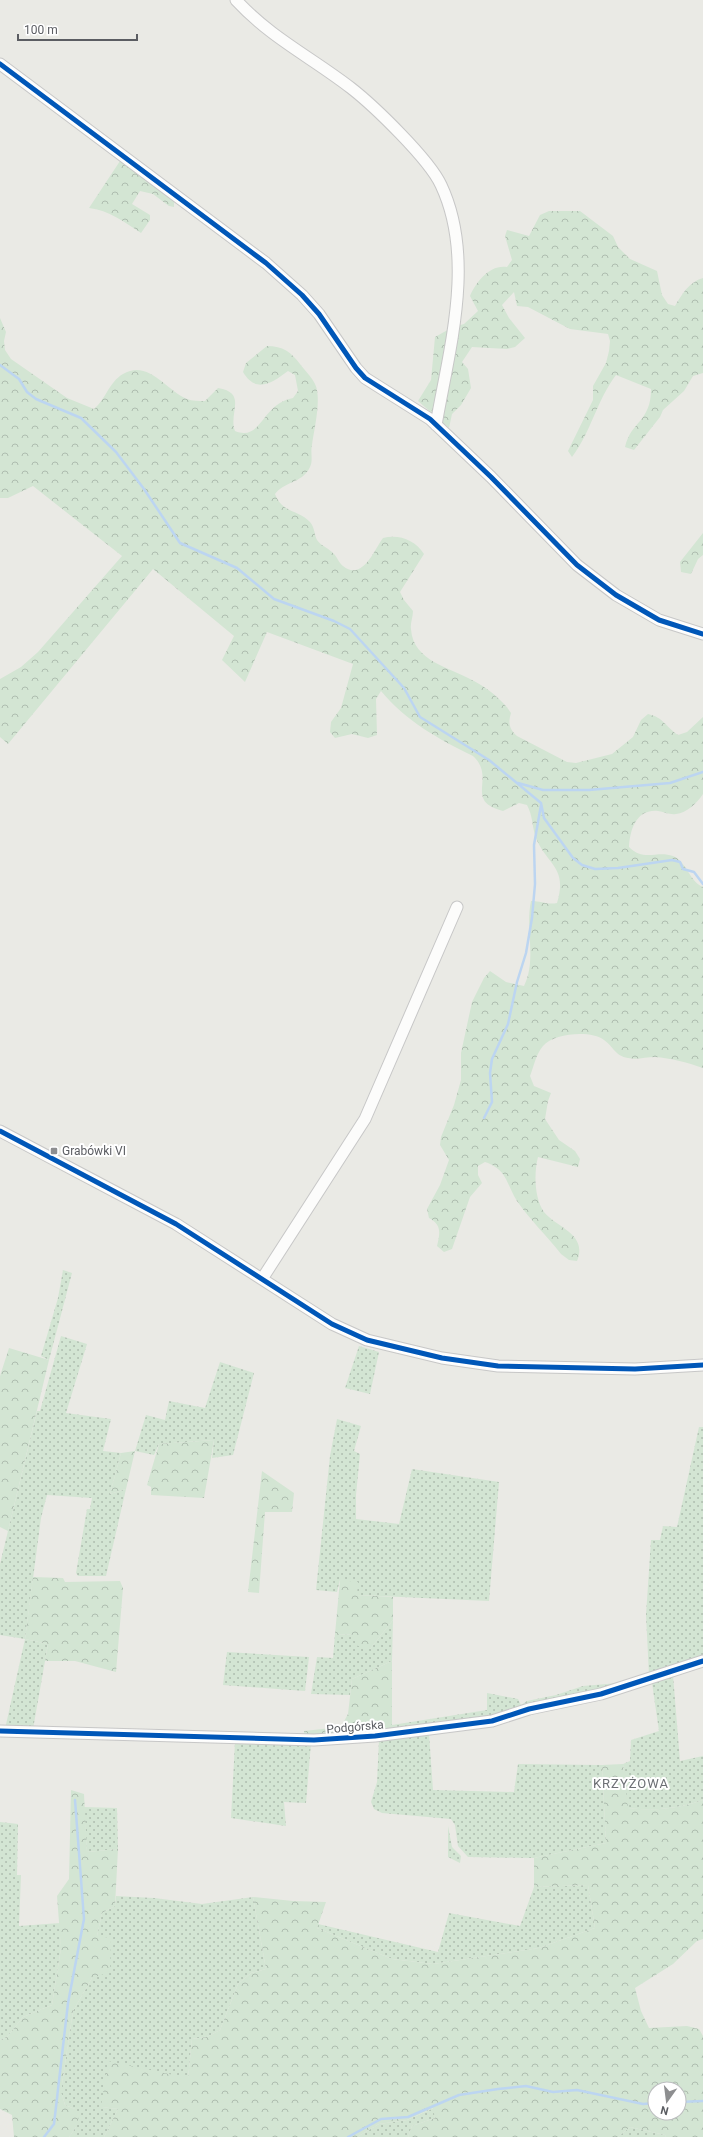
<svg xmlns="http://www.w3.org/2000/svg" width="703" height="2137" font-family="Roboto,sans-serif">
<defs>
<pattern id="green-dots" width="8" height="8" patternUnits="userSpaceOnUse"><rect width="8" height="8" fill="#d3e5d3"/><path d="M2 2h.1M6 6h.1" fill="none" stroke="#aebdaf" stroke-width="1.8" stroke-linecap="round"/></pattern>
<pattern id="forest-crowns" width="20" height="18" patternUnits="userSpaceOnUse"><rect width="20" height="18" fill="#d3e5d3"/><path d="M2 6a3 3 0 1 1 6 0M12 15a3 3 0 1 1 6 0" fill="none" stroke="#aebdaf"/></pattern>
</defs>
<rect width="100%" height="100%" fill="#eaeae5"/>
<path fill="url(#green-dots)" d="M63,1270L72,1273L49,1360L41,1356L58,1298Z
M61,1336L87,1344L66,1413L111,1419L103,1451L121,1453L110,1494L126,1489L106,1576H78L76,1573L87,1509H90L92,1498L47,1495L41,1518L25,1639L48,1644L33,1729H5L25,1639L0,1635V1564L37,1411H40Z
M359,1346L379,1352L370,1394L345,1388Z
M220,1362L254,1373L233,1455L212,1458L214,1440L159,1444L154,1455L135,1451L146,1415L165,1420L169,1401L205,1408Z
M337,1419L361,1426L354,1451L360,1454L356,1495V1519L399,1524L412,1469L499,1482L489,1601L357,1595L340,1580L337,1592L316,1590L330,1456Z
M699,1427H703V1656L649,1675L646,1615L651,1540H660L663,1526L677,1527Z
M393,1620L392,1661L352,1679L350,1695L311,1694L317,1657L333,1658L335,1634L355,1635L370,1649Z
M227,1652L309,1657L305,1691L223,1685Z
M673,1675L680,1761L703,1756V1800C677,1809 655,1811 627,1808L623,1764L630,1761L631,1740L659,1731L652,1683Z
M630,1682L493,1717L392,1729V1725L487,1710V1693L518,1699L521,1705L527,1701L556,1695L583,1686Z
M429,1734L433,1790L514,1792L518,1764L602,1765L606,1843L534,1858L468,1857L458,1846L455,1825L451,1819L382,1813L374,1809L371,1802L377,1782L379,1740Z
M235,1742L311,1743L306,1803L284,1802L286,1826L231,1818Z
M84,1807L117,1808L118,1849L87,1852Z
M0,1822L18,1824L17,1875H21L19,1926L60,1923L61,1948L52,2005L23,2017L7,2037L0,2040Z
M448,1826L452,1847L461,1856L460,1863L448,1857Z
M588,1885L595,1928L539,1948L433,1964L392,1959L317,1928L318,1924L438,1952L449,1913L520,1926L534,1887Z
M116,1896L154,1898L202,1904L253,1897L266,1969L251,1973L238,1984L220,2030L207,2037L192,2039L188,2078L102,2107L118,2109L104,2137H69L76,2127L75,2109L65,2105L62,2095V2084L73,2011L92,1978L97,1936L102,1913L115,1906Z
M434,2108L435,2118L412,2126L408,2137H357L379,2124L407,2120Z
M630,2127L665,2135L666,2137H618Z"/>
<path fill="url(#forest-crowns)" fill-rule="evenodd" d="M120,161L174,200V207L169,206L153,194L140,191L132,204L150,215V220L141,233C124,222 109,210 89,208Z
M549,211H580L613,236L618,247L630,259L657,271L662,295L668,304L675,306C682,294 689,282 703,278V373L693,376L684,391L663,410L660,417L634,450L625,447C631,421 651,422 651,389L616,375C597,400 591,432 572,457L568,451L593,400V386L606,363L609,351L610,341L608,334L570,329L528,307L517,306L514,292L502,305L509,318L525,338L515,347L507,349L472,347L462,362L468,369L471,388L461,405L452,414L449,428L418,401L431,380L435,337L453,327L464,324L478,311L470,296C476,282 490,264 507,267L512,260L505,236L507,230L529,236L540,215Z
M0,318L6,332L4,341L5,350L11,359L67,398L94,409C106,399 109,382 123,374C148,359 166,390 187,399C192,401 199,401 205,401L218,388C248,393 228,413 235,431C262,442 261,404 293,398L298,391L295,375L288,371C272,383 256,394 243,372L246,363L267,346C283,346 291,352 300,364C305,371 312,377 315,384C322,398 314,430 312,445C310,454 314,461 309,469C301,483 284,482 275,494C282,513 299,510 310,522C315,528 314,534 317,540C321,546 329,548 334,554C337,557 339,563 343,566C363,582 375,548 383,538C399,534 415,540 424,554L400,592L404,600L413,611C413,617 410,624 411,629C413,662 452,668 474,681C487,688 503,700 511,713C508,723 509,729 517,736L567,762L576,763L612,754L633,737L641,720L648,714C663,717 666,727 678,735L687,732L703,717V794C697,803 687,813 676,814C670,815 664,812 658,811C636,809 630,830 629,847C644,862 657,850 673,856C687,862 689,881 703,887V1068C689,1063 670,1058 655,1057C646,1057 637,1060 628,1058C615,1056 613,1046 604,1040C591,1030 554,1033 543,1046C536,1054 534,1066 530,1076L534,1086L551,1093L548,1101L545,1119L559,1140L575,1151L580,1159L578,1167L538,1157C534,1172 534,1198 544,1212C557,1228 588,1234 577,1261L569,1260L561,1254C547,1236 530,1220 517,1201C506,1184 508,1170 485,1162L478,1166V1175L482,1183L470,1197L452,1249L444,1252L437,1246C440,1233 442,1225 429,1218L427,1209L440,1185L449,1160L440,1145L441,1137L454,1105L461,1080V1053L472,1002L484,978L490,971L506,982L524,986C537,960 525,929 531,901C541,901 548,905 557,903C568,867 547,865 536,838C532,827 533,816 527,805L519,803L503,811C463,801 497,778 473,756C438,739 406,721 381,691L376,699L377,735L368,738L352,734L335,738L330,732L331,722L341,708L353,664L267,632L245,682L222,660L234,636L153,569L8,744L0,737V679L21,667L38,652L122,556L33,486L8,498H0Z
M703,533V555L698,559L691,574L681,572L680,562Z
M9,1348L49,1360L8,1531L0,1527V1376Z
M214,1440L204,1498L151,1495V1487L147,1485L159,1444Z
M135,1451L126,1489L110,1494L121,1453Z
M262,1471L294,1493L292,1512H265L259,1593L248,1592Z
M33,1577L63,1578L65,1582L120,1581L123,1588L116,1672L75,1661H45L48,1644L25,1639Z
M340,1580L358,1582L357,1595L393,1597V1620L370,1649L355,1645V1635L335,1634Z
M392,1661V1729L304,1736V1731L341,1727L348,1714L352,1679Z
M623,1764L628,1808C655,1811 677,1809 703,1800V1939L697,1941L673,1964L635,1988L641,2011L649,2028L687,2026L699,2029L703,2036V2137H666L665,2135L630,2127L618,2137H408L412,2126L435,2118L433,2108L407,2120L379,2124L357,2137H104L118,2109L101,2107L108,2061L188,2078L192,2039L207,2037L220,2030L238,1984L251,1973L266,1969L253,1897L293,1901L326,1902L317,1928L392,1959L433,1964L539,1948L595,1928L588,1885L534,1887V1858L606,1843L602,1765ZM655,2089H679V2113H655Z
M71,1790L84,1794L87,1852L118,1849L115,1906L102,1913L97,1936L111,1938L110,1972L92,1978L73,2011L62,2084V2095L65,2105L75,2109L79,2117L76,2127L69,2137H14L12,2115L0,2109V2040L7,2037L23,2017L52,2005L61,1948L57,1896L69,1879Z"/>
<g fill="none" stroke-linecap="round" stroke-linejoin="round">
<path stroke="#bcd5f1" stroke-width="2.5" d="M0,365L19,379L27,392L36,399L81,418L116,452L144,489L180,543L237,568L274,599L334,621L350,629L404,688L420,717L489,760L541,803L544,818L573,858L582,865L595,869L618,868L672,860L680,862L683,869L694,872L703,884
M518,783L543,790H589L670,783L703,772
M484,1118L492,1102L490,1073L492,1059L508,1024L517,982L526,953L532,918L535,884L534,845L541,805
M679,2102L703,2101
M44,2137L54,2124L68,2003L84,1919L75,1800
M348,2137L381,2119L408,2117L459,2095L498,2089L526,2086L553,2092L577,2090L643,2104L655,2103"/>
<defs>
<path id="minor" d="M236,0C271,38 311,57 351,88C374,106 429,159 441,185C476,259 449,349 436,425
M0,64L266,263L302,295L319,314L356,368L365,378L430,419L491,477L577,565L616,595L659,620L703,634
M0,1131L176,1224L332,1324L367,1340L442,1358L498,1366L635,1369L703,1365
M262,1279L365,1119L457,907
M0,1731L314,1740L375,1736L492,1721L529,1709L601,1694L703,1661"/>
</defs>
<use href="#minor" stroke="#c7c7c7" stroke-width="13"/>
<use href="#minor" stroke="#fcfcfb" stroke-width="11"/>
<defs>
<path id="cycleway" d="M0,64L266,263L302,295L319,314L356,368L365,378L430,419L491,477L577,565L616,595L659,620L703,634
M0,1131L176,1224L332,1324L367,1340L442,1358L498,1366L635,1369L703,1365
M0,1731L314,1740L375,1736L492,1721L529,1709L601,1694L703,1661"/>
</defs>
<use href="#cycleway" stroke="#fff" stroke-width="8"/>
<use href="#cycleway" stroke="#0057b8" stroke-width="5"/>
</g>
<rect fill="#8d8e90" stroke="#fff" stroke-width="1.5" x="50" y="1147" width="8" height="8" rx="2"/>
<g text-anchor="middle" stroke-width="4" stroke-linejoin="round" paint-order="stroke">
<g font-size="12" fill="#5b5d62" stroke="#fff" text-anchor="start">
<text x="62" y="1155">Grabówki VI</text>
</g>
<g font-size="12" fill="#5b5d62" stroke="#fff">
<text transform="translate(355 1727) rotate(-5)" y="4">Podgórska</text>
</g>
<g font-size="13" letter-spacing="1" fill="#6c6f74" stroke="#fff">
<text x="631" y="1788">KRZYŻOWA</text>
</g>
</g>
<g transform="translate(667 2101) rotate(194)"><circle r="19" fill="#ffffff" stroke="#bdbec0"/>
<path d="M0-3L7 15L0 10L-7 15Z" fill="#8d8e90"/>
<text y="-6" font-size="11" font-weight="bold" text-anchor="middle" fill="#5b5d62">N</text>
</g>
<path d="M18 34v6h119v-6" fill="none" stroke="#5b5d62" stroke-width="2"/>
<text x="24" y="34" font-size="12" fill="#5b5d62" stroke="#ffffff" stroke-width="3" paint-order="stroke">100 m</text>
</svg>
